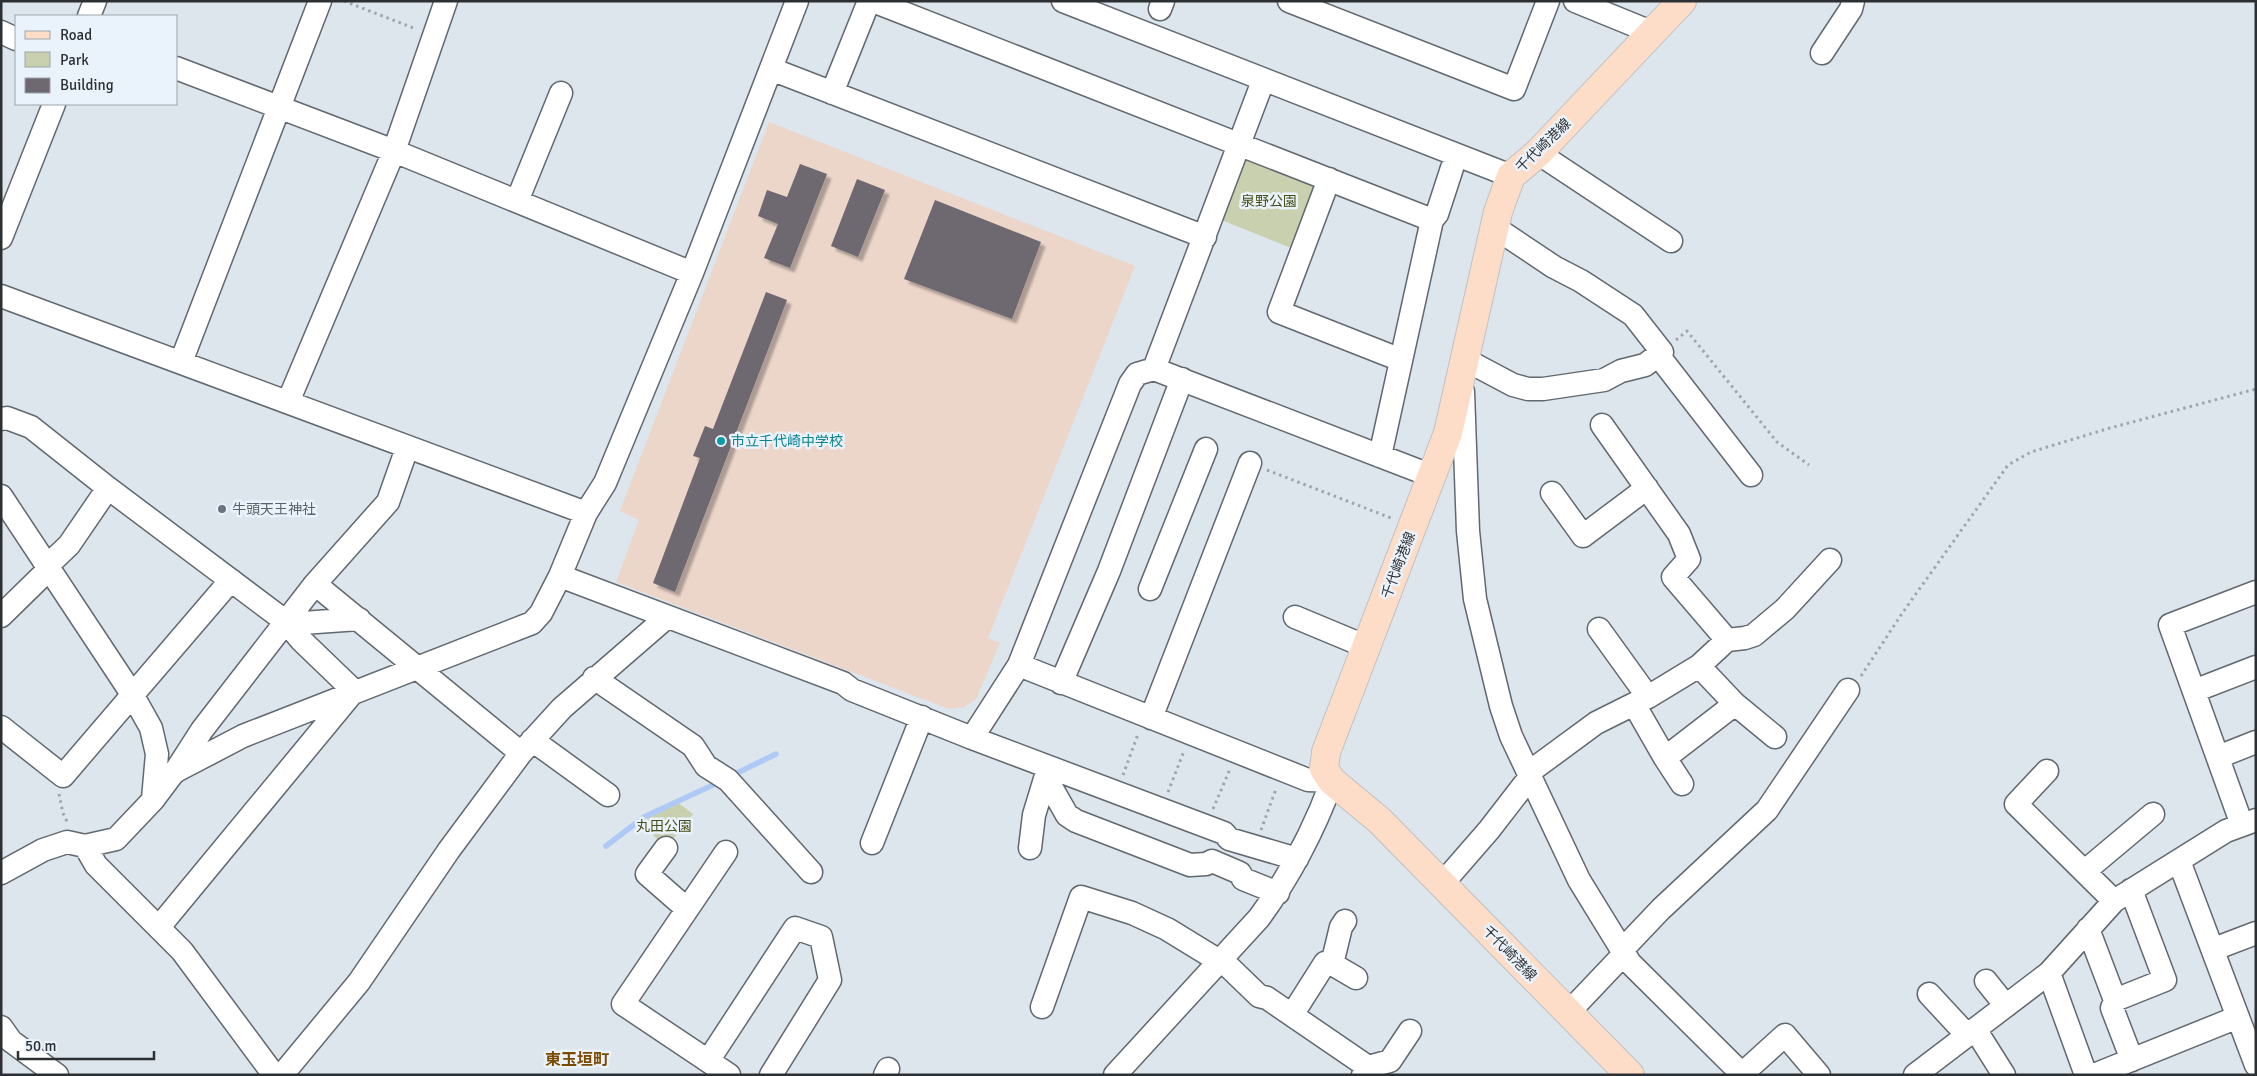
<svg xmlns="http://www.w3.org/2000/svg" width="2257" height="1076" font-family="Signika,'Noto Sans JP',sans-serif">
<defs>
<filter id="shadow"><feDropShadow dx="4.5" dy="4.5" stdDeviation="1" flood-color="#0004"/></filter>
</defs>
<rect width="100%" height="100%" fill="#dde5ed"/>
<path fill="#ecd5c9" d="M769,122L1135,266L988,638L1000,643L976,699L964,707L949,709L616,582L639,520L620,511Z"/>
<path fill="#c9d0af" d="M1252,157L1314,180L1318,189L1296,250L1219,219L1241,163Z
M677,802L693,814L666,848L643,825L649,817Z"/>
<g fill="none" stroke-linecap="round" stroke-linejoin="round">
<path stroke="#aec9f5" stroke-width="5.5" d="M735,774L776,754
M606,846L644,817L715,784"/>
</g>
<path fill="#6e6870" filter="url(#shadow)" d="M800,164L827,174L790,268L764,258L778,224L758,216L767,190L787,197Z
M857,179L885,190L858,257L831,246Z
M935,200L1041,242L1012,319L904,279Z
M766,292L787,300L675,592L653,583L700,458L693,456L705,426L713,429Z"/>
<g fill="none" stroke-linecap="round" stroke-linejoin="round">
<defs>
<path id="minor" d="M873,1L1432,220L1380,456
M1063,1L1511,176
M1289,1L1514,89L1548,1
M1575,1L1651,32
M1160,9L1163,1
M89,16L95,1
M1,32L16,39
M1822,53L1851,9L1853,1
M176,68L394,151L692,273
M771,69L1205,237
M1263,81L1154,369L1432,476
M832,93L869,1
M1538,153L1671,241
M1329,179L1279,312L1401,360
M517,201L561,93
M1432,220L1437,214L1452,168
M1,238L54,104
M1,296L586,513
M1658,355L1751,475
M1464,359L1513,385L1528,389H1543L1604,380L1621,371L1645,365L1662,352L1633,315L1581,281L1554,267L1494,227
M181,362L320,1
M1463,392L1468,531L1475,599L1501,706L1511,736L1579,880L1630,963L1743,1075
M288,402L394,151L446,1
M1,419L7,418L31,427L108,488L285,621L301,640L354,691L159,927
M1602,425L1679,534L1689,559L1673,577L1727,640
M1552,493L1583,536L1647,488
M1,496L132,694L151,728L157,754L153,799
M47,566L69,545L108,488
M560,576L843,683L852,690L972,738L1019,665L1308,780L1332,781C1314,830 1290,876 1259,918L1115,1075
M315,584L521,753
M1150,589L1206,449
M1,616L49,569
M1295,617L1367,647
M288,624L359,619
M1599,629L1648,697
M1019,665L1130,384L1137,374L1154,369
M1699,666L1735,704L1775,737
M594,678L693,746L706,766L728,780L811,872
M1061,683L1109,571L1182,379
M2194,691L2256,667
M1634,704L1665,758L1735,704
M1151,718L1250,463
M1,727L63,776L231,580
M972,738L1224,833L1229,839L1297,859
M532,740L608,795
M2218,757L2256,742
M1665,758L1682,784
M2047,771L2016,804L2114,901
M175,772L202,730L315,584L388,502L407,448
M1528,773L1596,723L1648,697L1699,666L1727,640L1745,638L1754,635L1785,609L1830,560
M1046,778L1067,815L1076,821L1190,865L1206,864L1212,861L1240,873L1243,879L1278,893
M2242,825L2170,625L2256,592
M872,843L922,717
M85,846L96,865L182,951L274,1075
M666,848L647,874L687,909
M1030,848L1034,815L1048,769
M726,852L623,1004L729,1075
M2179,861L2256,1065
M2085,871L2153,814
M1,873L43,850L67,842L85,846L116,839L153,800L174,772L243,736L532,623L541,613L560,576L586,513L605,483L692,273L797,1
M1442,884L1489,830L1530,777
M2088,929L2115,1000L2165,980L2131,890
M2214,949L2256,933
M1622,950L1661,909L1767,810L1848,690
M1332,964L1356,978
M2049,973L2086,1075
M1986,981L2006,1006
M1929,994L1967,1035
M2115,1000L2112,1008L2132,1060
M1042,1007L1081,897L1132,913L1167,929L1229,967L1259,996L1267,998L1368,1067
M1568,1013L1625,953
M1292,1015L1325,963L1332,964L1341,927L1345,921
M1,1027L11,1041L57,1075
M1975,1029L2004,1075
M708,1061L795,928L821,937L830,980L771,1075
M1742,1074L1785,1035L1819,1075
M282,1075L359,982L449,850L521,753L562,708L667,617
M885,1075L888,1069
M1363,1075L1368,1067L1390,1061L1410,1031
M1915,1075L2049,973L2114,901L2226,831L2256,820
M2094,1075L2238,1017"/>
<path id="major" d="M1630,1075L1379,820L1332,781L1324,769L1326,752L1448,433L1498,212L1511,176L1538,153L1682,1"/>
</defs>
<use href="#minor" stroke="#61686f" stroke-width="25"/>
<use href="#major" stroke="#c0c1c2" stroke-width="30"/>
<path stroke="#9fa5ab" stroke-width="3" stroke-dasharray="2.5 4" stroke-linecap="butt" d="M344,1L416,29
M1676,340L1687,331L1777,442L1809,465
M1267,470L1391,518
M1861,676L1903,612L2008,465L2031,452L2110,428L2256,389
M1123,775L1138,734
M1168,792L1184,751
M59,794L63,813L68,824
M1213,809L1230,769
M1261,830L1276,789"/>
<use href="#minor" stroke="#fff" stroke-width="22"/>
<use href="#major" stroke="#fdddc8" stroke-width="28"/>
</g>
<circle fill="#0f9aa8" stroke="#eaf3fb" stroke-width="2" cx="721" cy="441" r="5"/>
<circle fill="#6b7280" stroke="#eaf3fb" stroke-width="2" cx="222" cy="509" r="5"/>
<g text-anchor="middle" stroke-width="5" stroke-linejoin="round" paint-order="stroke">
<g font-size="14" fill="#2d3033" stroke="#eaf3fb">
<text transform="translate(1543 145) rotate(-44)" y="5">千代崎港線</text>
<text transform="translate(1398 565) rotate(-69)" y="5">千代崎港線</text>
<text transform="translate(1510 953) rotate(46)" y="5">千代崎港線</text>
</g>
<g font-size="14" fill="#464e16" stroke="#eaf3fb">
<text x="1269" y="206">泉野公園</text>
<text x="664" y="831">丸田公園</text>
</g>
<g font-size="14" fill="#0d838f" stroke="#eaf3fb" text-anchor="start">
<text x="731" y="446">市立千代崎中学校</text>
</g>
<g font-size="14" fill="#5b616d" stroke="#eaf3fb" text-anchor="start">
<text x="232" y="514">牛頭天王神社</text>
</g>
<g font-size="16" font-weight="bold" fill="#7b4b01" stroke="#eaf3fb">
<text x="577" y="1065">東玉垣町</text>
</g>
</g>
<rect width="2257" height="1076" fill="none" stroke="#2d3033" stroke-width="5"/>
<rect x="15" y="15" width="162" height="90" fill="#eaf3fb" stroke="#9ea5ab"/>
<rect x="25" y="31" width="25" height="8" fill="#fdddc8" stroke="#9ea5ab"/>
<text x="60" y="40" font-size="15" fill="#2d3033">Road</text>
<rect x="25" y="52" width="25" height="15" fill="#c9d0af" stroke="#9ea5ab"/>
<text x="60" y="65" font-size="15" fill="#2d3033">Park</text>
<rect x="25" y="78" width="25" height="15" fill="#6e6870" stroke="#9ea5ab"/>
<text x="60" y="90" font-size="15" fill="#2d3033">Building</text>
<path d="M18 1051v8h136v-8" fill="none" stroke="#2d3033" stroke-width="2.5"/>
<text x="25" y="1051" font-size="15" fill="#2d3033" stroke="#eaf3fb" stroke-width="4" paint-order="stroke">50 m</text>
</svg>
